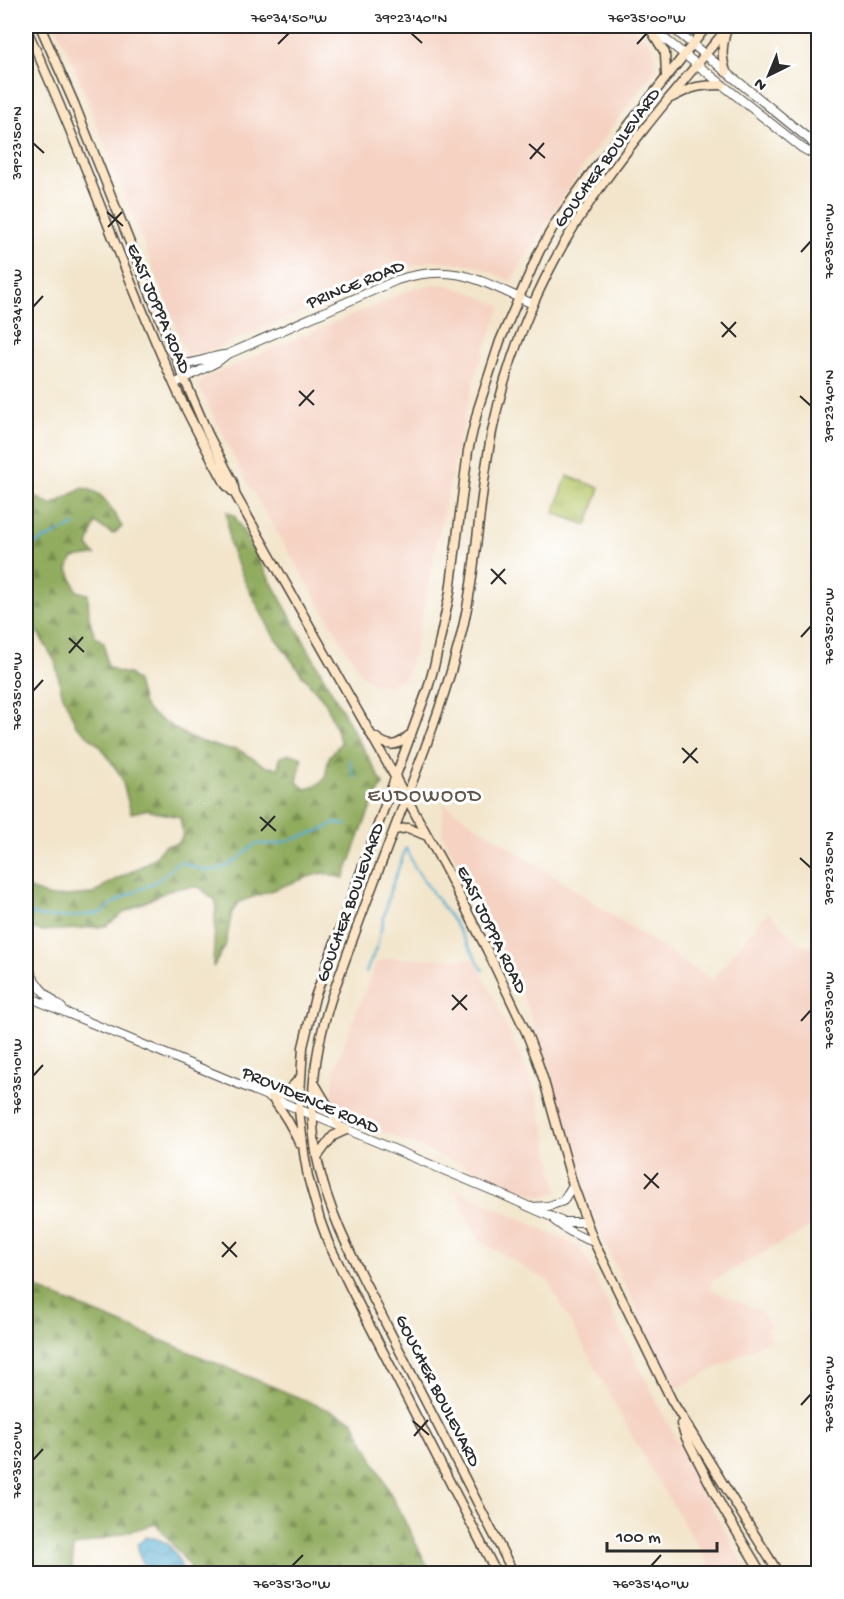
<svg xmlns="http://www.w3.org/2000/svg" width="844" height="1599" font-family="'Gochi Hand',sans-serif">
<defs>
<pattern id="grass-tufts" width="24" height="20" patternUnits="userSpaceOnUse" patternTransform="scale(1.5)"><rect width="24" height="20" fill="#b7c76a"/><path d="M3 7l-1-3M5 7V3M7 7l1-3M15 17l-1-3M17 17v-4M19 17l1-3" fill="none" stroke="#9eab5c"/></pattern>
<pattern id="forest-firs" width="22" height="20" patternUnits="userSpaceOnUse" patternTransform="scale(1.5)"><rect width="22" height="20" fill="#91ac5e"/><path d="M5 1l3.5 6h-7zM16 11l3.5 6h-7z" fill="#778c4e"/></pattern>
<pattern id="water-waves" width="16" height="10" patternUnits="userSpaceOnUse" patternTransform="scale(1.5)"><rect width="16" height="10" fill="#56add2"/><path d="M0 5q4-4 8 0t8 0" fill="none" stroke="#478dab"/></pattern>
</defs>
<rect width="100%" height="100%" fill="#fff"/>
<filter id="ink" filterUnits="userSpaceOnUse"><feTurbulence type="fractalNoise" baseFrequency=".0167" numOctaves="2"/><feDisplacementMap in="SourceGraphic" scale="12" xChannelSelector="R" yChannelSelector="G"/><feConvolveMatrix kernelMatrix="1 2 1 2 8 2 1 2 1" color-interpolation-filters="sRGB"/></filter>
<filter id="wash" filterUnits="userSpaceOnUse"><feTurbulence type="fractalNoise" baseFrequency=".008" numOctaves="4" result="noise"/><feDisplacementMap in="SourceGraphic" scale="24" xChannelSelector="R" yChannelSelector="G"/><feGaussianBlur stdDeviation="1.35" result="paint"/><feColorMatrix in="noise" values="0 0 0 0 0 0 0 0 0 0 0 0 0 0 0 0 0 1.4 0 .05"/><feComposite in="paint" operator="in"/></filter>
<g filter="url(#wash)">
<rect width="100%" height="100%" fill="#f2e5cb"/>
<path fill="#f5d2c2" d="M55,26H631L647,39L654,52L657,68L588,159L553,212L511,281L475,265L433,260L387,276L199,355H187L72,61Z
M443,284L472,293L501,306L476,372L456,453L417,639L409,670L402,680L390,685H376L363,677L240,470L199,386L204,378L415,288Z
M444,804L711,980L768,912L804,947L818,946V1233L812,1226L712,1281L709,1289L762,1312L771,1327L767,1329L771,1339L676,1389L603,1241L591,1211L547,1060L528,1009L499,943L442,833Z
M389,958L474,959L494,998L538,1098L558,1192L541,1197L523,1190L342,1115L331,1104L335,1068L375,964Z
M455,1188L581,1248L629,1347L690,1467L738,1555L750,1573H694L709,1564L650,1468L548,1281L480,1241L466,1216Z"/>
<path fill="url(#grass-tufts)" stroke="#71794a" stroke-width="1.5" d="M567,476L600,488L587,525L554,513Z"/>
<path fill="url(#forest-firs)" stroke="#5e6c44" stroke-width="1.5" d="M83,488C106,492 111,509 122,527L113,534L95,523L88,546L95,555L73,558L68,569L77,591L88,594L89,618L95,636L104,643L107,666L118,672L129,674L137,682L143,704L150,713L190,738L225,749H237L267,767L278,768L280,757L291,754L302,758L297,782L305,789L317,785L325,778L329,757L341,743L326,703L303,676L272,633L247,586L232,552L229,540L227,512L234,515L383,784C366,813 356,847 344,878L324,873L311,876L239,902L232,912L225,947L213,967L216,901L199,887L175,888L159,895L125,912L106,926L62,930L40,931L26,926V890L30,889L51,897L93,894L107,884L144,865L155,857L164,846L179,843L183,834L180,817L150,811L149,809L131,813L121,776L101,747L76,725L62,693L55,661L38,633L26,627V497L31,495L52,505Z
M26,1284L353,1420L431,1573H190L189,1565L156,1524L73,1547L72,1573H26Z"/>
<path fill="url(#water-waves)" stroke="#406c7e" stroke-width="1.5" d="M146,1537C170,1538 176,1553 184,1573H147L138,1553V1544Z"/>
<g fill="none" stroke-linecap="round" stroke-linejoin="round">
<path stroke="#56add2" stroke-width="2" d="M26,548L75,525
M349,760L355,778
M406,848L415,868L453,921L483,970
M28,913L43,917H69L101,913L118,900L155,882L169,871L175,864L182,862L202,870H217L227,866L238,859L255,844H278L307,835L326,828L334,823L347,825
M366,972L377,946L390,891L406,848"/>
</g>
</g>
<g filter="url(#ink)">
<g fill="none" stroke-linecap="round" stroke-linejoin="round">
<defs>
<path id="tertiary" d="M670,26L810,140L818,151
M651,28L802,148L818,157
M178,364C195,365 208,357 224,355
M174,384L217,362L226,355L397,280C455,261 482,282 533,304
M26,961C33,983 44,994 62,1008
M26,996L272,1098L503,1195L563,1222H586
M531,1207L549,1206L563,1201L573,1185
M555,1221C567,1231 579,1237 594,1242"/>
<path id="secondary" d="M40,26L74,103L184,378L208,434L233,482L235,493
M649,27L665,53L666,76
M26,28C80,144 121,267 174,384C189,418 208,452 226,485L235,494L395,777L443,864L487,950L527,1034L537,1060L544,1081L573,1185L594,1242L672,1401L779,1574
M726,72C721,55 722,48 726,31
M671,98C692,87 697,85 722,85
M375,737C388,747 396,748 408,736
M394,830L408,828L427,836
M315,1084L341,1128
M299,1143C292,1126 283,1112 272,1098L287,1092L300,1078
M317,1157L333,1136L346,1130
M681,1424L686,1438L722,1507L762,1574
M497,1574L352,1291L328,1242L320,1220L308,1177L304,1153L299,1110L303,1047L315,997L428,688L435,663L450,592L468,451L478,409L500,341L539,252L556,222L594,169L707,26
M514,1574C472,1492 430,1411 389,1330C362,1275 329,1219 317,1158C307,1104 315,1048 332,996C349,949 366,902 384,856C409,789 437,723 456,654C478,580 477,502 493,427C510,347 544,269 590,202C632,140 682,83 729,26"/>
</defs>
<use href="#tertiary" stroke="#494743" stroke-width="10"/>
<use href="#secondary" stroke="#494743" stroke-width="11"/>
<use href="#tertiary" stroke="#fff" stroke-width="8"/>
<use href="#secondary" stroke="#fde5c5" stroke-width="8"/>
</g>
</g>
<path fill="none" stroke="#2b2b2b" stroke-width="2" d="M411,33L422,43M278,44L289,33M637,44L647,33M33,143L44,153M529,144L545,158M530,159L544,143M107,212L123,226M108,227L122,212M801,252L811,241M33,307L43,296M721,322L736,337M722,337L736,322M299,391L314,405M800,396L811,406M299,406L314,390M491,569L506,584M491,584L505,569M801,637L811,626M69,638L84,652M69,653L83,637M33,691L43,680M682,748L698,763M683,763L697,748M260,817L276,831M261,831L275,816M800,858L811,868M452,995L467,1010M452,1010L467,995M801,1021L811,1010M33,1076L43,1065M644,1174L659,1188M644,1189L658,1173M222,1242L237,1257M222,1257L236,1242M801,1405L811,1394M413,1421L429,1435M414,1436L428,1420M33,1460L43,1449M292,1566L303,1555M651,1566L661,1555"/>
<g text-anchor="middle" stroke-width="6" stroke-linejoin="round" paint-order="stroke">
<g font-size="18" fill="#2b2b2b" stroke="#fff">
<text transform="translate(606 157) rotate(-54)" y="6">GOUCHER BOULEVARD</text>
<text transform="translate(355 283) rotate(-22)" y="6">PRINCE ROAD</text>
<text transform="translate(160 308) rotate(67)" y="6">EAST JOPPA ROAD</text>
<text transform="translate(349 902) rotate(-70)" y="6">GOUCHER BOULEVARD</text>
<text transform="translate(493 929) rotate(64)" y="6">EAST JOPPA ROAD</text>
<text transform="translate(311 1099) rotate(23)" y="6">PROVIDENCE ROAD</text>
<text transform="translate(439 1390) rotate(63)" y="6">GOUCHER BOULEVARD</text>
</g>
<g font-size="20" letter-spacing="1.5" fill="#63564a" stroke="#fff">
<text x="425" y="801">EUDOWOOD</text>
</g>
</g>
<rect width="844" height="1599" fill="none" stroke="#fff" stroke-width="66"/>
<g transform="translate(769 75) rotate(223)" stroke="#ffffff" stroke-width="4.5" paint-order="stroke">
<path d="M0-4.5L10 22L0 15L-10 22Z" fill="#2b2b2b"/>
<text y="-9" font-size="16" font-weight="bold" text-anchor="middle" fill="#2b2b2b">N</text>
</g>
<path d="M607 1542v9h110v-9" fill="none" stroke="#2b2b2b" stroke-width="3"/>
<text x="616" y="1542" font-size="18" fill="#2b2b2b" stroke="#ffffff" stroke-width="4.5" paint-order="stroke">100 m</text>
<rect x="33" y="33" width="778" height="1533" fill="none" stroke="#2b2b2b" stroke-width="2"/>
<g font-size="15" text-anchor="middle" fill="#2b2b2b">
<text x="289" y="22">76°34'50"W</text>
<text x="411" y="22">39°23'40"N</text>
<text x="647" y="22">76°35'00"W</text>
<text transform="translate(16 143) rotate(-90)" y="5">39°23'50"N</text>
<text transform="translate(828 241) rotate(-90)" y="5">76°35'10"W</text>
<text transform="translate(16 307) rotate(-90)" y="5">76°34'50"W</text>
<text transform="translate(828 406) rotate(-90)" y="5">39°23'40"N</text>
<text transform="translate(828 626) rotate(-90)" y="5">76°35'20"W</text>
<text transform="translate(16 691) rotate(-90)" y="5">76°35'00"W</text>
<text transform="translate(828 868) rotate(-90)" y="5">39°23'50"N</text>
<text transform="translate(828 1010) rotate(-90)" y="5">76°35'30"W</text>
<text transform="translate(16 1076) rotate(-90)" y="5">76°35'10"W</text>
<text transform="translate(828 1394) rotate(-90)" y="5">76°35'40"W</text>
<text transform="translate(16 1460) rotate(-90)" y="5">76°35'20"W</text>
<text x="292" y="1588">76°35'30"W</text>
<text x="651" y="1588">76°35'40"W</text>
</g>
</svg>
